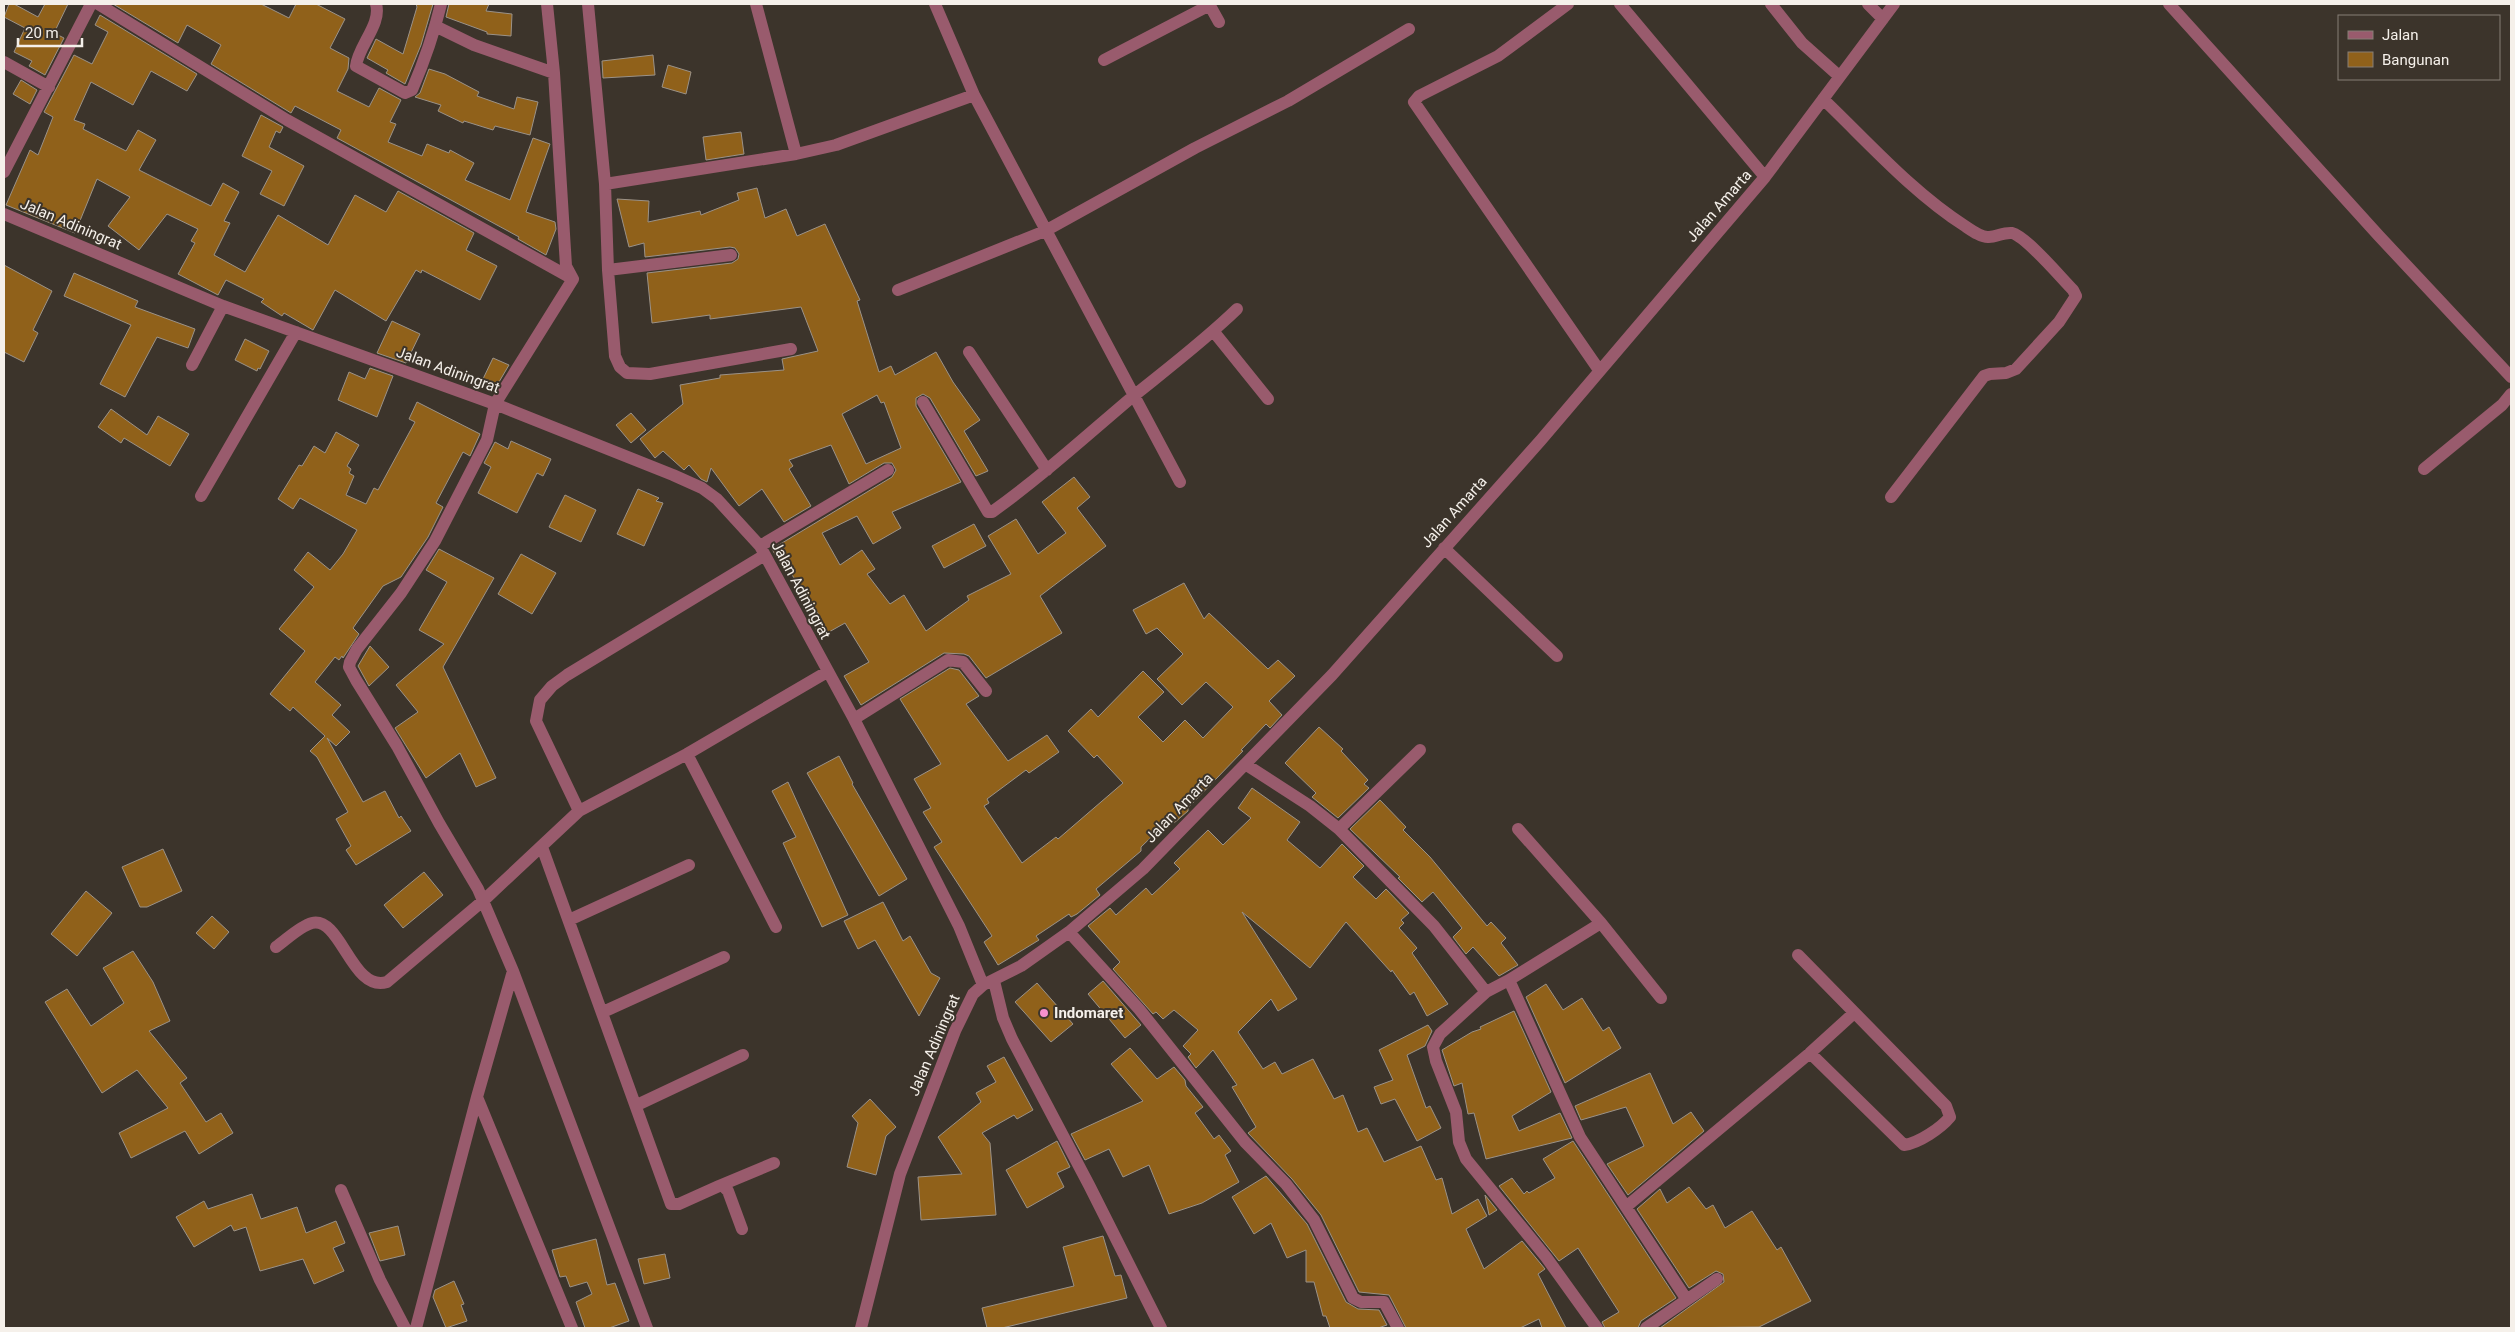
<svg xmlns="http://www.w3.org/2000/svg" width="2515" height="1332" font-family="Roboto,sans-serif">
<rect width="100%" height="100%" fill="#3c342b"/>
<path fill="#90611a" stroke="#9b9288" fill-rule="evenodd" d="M9,4H14L38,17L45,4H68L54,33L64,38L45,75L29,66L32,61L14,52L25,28L4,17Z
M113,4H261L289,18L296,4H316L345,19L330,48L349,58L348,69L337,91L369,107L379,88L401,100L390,122L396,124L388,142L422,156L427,144L449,153L450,150L474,163L465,180L510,200L533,138L550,144L526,212L555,222L556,229L546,255L518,239L519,237L337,138L341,130L295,106L291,113L211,64L221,45L187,25L178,43Z
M416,4H433L421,45L405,84L386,73L388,70L367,58L376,39L403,54L417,7Z
M449,4H489L486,11L512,14L511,36L487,34V32L446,17Z
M100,15L197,74L187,91L151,71L133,105L91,82L74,120L85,124L83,129L126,151L138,130L156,140L139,170L211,206L223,183L239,192L224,221L230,223L214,255L245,272L278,215L328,245L355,195L386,212L398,191L474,233L466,250L497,266L480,300L422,270L421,273L416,270L386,321L335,290L313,330L284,313L282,316L261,302L264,299L226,280L218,295L178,274L195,243L191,241L198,229L167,214L139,250L108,226L130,197L97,179L75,233L6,205L30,150L38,155L53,117L44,112L74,55L92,64L108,32L95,25Z
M653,55L655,75L603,78L602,61Z
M668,65L691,72L686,94L662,87Z
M429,69L445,74L479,92L477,96L514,109L517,97L538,102L530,135L495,126L493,130L464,121L463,123L438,111L441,105L415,97L420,93Z
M21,80L37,90L30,104L13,94Z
M261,115L283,127L280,133L276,131L269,147L304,166L284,206L260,194L272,171L242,156Z
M741,132L744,154L706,160L703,137Z
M757,188L765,218L786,209L797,236L825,224L860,300L857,301L879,372L891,366L895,375L936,352L953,382L980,420L964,431L988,471L976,476L930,398L923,394L916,398V406L961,482L892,512L901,528L873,544L857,516L822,533L840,565L862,550L875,569L867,574L890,604L904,595L926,631L969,600L967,596L1011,574L988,536L1016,519L1038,554L1066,533L1042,502L1074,477L1090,497L1077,508L1106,546L1040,596L1062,633L986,678L969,656L964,654L944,653L861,705L844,676L869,662L845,623L820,637L811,620L819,615L784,563L781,565L772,549L892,477L896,470L892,463H884L849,484L831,445L789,460L793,466L789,469L811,506L784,522L762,489L739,506L711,468L707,482L701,479L689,465L684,470L663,451L655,458L640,439L683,404L680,385L720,378V375L784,370L782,359L818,351L801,307L710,319V315L652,323L647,273L732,263L738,259L739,254L735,248L730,247L645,257L644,243L629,247L617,199L649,201L648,222L700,211L701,215L739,200L737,193ZM877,395L881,403L884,402L901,448L866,464L842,414Z
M4,265L52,291L33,330L38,333L24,362L4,352Z
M74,273L138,301L135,307L195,329L188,348L157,337L125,397L100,384L131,325L64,296Z
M392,321L420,334L406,363L377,353Z
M245,339L269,351L260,369L258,368L257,371L235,360Z
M493,358L509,365L496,387L482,381Z
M370,368L393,376L377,417L338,400L349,372L365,379Z
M417,402L480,434L470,456L463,452L436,503L443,507L428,537L401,577L383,586L353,628L359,634L343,658L342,656L339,660L335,657L315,682L341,705L332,715L350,732L336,746L327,738L363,802L385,791L399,818L401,816L411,831L356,865L346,850L351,846L336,819L348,812L317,757L310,751L325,736L293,707L290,711L270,694L305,651L279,629L314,587L294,570L308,552L330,570L343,554L357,530L300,498L293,509L278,499L299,465L302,466L314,446L325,453L336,432L359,445L347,466L351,469L349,473L354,476L346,495L366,504L374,488L378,490L415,422L409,419Z
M111,409L147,435L158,416L189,434L170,466L124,438L121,443L98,427Z
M631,413L646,430L631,443L616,425Z
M511,441L551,459L543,476L537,473L517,513L478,493L491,467L484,463L495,442L508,449Z
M638,489L659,498L656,501L663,503L644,546L617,534Z
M565,495L596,510L581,542L549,527Z
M974,524L986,546L944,568L932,546Z
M439,549L494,578L443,667L496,778L476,787L460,753L426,778L395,728L418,712L396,685L444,644L419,630L447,582L426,570Z
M521,554L556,573L532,614L498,594Z
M1184,583L1204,619L1209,613L1268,669L1278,660L1295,676L1269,701L1282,715L1270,728L1266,724L1241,750L1243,751L1188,808V811L1174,823L1170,819L1141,847V851L1096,889L1100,895L1077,914L1071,917L1069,914L1036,936L1039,940L998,965L984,942L992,936L934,847L942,842L923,812L931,808L914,779L941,764L900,699L950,668L959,670L979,696L966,704L1008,761L1047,735L1059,752L1029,773L1026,770L987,799L989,803L984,806L1022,863L1056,837L1058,839L1123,783L1097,755L1094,758L1068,731L1091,709L1098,717L1143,671L1164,692L1138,717L1163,742L1185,720L1203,738L1233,707L1206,682L1182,705L1157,679L1183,654L1157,628L1146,634L1133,610Z
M370,646L389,667L369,686L358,666Z
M1319,727L1343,749L1341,751L1368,780L1364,784L1369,788L1338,818L1312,797L1316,793L1285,763Z
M839,756L853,783L852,784L907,879L879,896L807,773Z
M788,782L848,915L822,927L783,843L796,837L772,791Z
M1252,788L1300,822L1287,840L1320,868L1342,844L1364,866L1353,877L1376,899L1386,889L1409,913L1401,920L1404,923L1399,928L1417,948L1412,953L1448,1004L1427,1016L1414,992L1410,995L1392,970L1391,972L1346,922L1310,968L1242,912L1297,999L1278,1011L1271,999L1238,1032L1263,1069L1275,1062L1282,1074L1313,1059L1334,1099L1343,1095L1358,1132L1367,1128L1384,1162L1421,1146L1436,1180L1442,1178L1452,1214L1478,1199L1487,1216L1466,1229L1484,1269L1522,1241L1545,1269L1538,1274L1566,1328H1542L1539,1319L1520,1328H1406L1389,1295L1359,1292L1321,1215L1292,1179L1248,1133L1256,1127L1232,1087L1237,1085L1213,1050L1196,1068L1188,1057L1191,1054L1183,1046L1198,1030L1174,1010L1163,1019L1156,1012L1153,1014L1113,969L1120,962L1088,926L1110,908L1116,915L1146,888L1152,895L1180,869L1174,863L1208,830L1223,845L1251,818L1238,808Z
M1380,800L1406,827L1403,830L1430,857L1487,926L1491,922L1506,938L1501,943L1518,965L1499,976L1473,947L1466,954L1453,937L1462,928L1433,892L1422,902L1398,878L1400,877L1350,829Z
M163,849L182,891L147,907H140L122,867Z
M424,872L443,895L403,928L384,905Z
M86,891L112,913L77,956L51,934Z
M883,902L903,941L910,936L931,973L940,978L919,1016L875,940L858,949L844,921Z
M212,916L229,932L214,949L196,933Z
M133,951L153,982L170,1021L149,1031L187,1078L180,1083L206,1122L221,1113L233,1133L199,1154L185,1131L131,1158L119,1133L168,1108L137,1070L102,1093L45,1002L67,989L91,1026L124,1003L103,968Z
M1103,981L1141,1025L1125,1038L1088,994Z
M1037,983L1073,1024L1051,1042L1015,1002Z
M1546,984L1563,1010L1582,998L1603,1031L1609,1027L1621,1048L1565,1083L1526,997Z
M1514,1011L1551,1092L1512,1116L1519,1131L1560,1113L1572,1138L1486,1159L1474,1113L1468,1114L1462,1083L1454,1086L1442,1050L1472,1032L1481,1029L1480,1027Z
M1428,1025L1432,1031L1425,1046L1407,1055L1426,1108L1430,1106L1441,1128L1417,1141L1395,1099L1381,1104L1374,1087L1393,1080L1379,1050Z
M1130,1048L1157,1079L1174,1067L1185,1080L1186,1086L1203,1107L1195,1113L1214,1139L1219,1135L1231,1151L1225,1155L1239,1182L1202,1203L1169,1214L1149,1165L1123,1177L1109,1149L1085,1160L1071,1134L1143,1101L1111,1064Z
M1004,1057L1033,1110L1017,1119L1014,1115L982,1133L990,1143L996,1215L921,1220L918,1177L962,1174L938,1137L981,1102L976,1093L996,1082L987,1066Z
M1650,1073L1673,1124L1691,1112L1704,1131L1628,1195L1607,1164L1644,1146L1626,1107L1581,1120L1575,1106Z
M870,1099L896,1127L886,1136L876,1175L847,1167L858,1123L852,1116Z
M1057,1141L1070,1167L1057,1173L1064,1187L1027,1208L1006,1170Z
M1573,1141L1676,1298L1641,1321L1638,1328H1605L1602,1322L1619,1312L1578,1248L1559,1261L1499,1186L1512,1178L1524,1194L1527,1191L1529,1193L1555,1178L1543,1159Z
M1266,1176L1307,1224L1346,1302L1358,1309L1379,1310L1387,1325L1378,1328H1330L1326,1316H1323L1314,1282H1306V1250L1287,1258L1271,1223L1254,1234L1232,1197Z
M1689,1187L1706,1209L1713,1205L1725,1228L1752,1211L1777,1250L1781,1247L1811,1301L1759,1327L1660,1328L1724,1282L1723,1274L1716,1271L1689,1288L1637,1209L1660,1189L1667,1203Z
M252,1194L261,1219L297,1207L306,1233L336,1221L345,1243L333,1248L344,1271L314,1284L303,1259L260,1271L246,1227L234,1231L231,1225L194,1247L176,1217L204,1201L208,1209Z
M1485,1195L1497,1210L1489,1215Z
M398,1226L405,1255L380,1261L369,1233Z
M1103,1236L1115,1276L1121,1275L1127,1298L1002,1328H987L982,1308L1074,1286L1063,1247Z
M596,1239L607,1285L615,1283L629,1321L609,1328H585L576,1302L592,1294L587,1282L570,1287L566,1276L560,1277L552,1250Z
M665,1254L670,1278L644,1284L638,1259Z
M454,1281L464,1304L461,1305L467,1321L446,1328L433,1297L435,1290Z"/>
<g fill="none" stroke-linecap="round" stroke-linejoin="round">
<path stroke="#995b6d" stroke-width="12" d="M98,4L287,120L573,279
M376,4C382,24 358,46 356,66L405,93L412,90C424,62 434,33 441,4
M547,4L554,73L566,266L573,279
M588,4L605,184L608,270L615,356L620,367L627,373L650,374L791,349
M756,4L796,154
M935,4L974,95L1180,482
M1209,4L1219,22
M1568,4L1498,56L1419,96L1414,102L1599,370
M1620,4L1765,177
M1771,4L1802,43L1839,76
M1868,4L1883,19
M2169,4L2379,236L2511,377
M435,26L474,45L554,73
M1104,60L1210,5
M4,62L49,87
M1823,99C1868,142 1912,192 1965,226C1971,230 1982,238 1989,237C1996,237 2004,232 2012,233C2027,237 2061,278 2073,290L2076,296L2059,322L2016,369L2006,373L1990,374L1984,376L1891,497
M4,172L91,4
M605,184L796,154L836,145L974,95
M4,214L223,306L495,404L673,475L702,488L717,499L760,546L854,719L959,926L983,985
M608,270L731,255
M898,290L1045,231L1195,148L1288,101L1409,29
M1214,332L1268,399
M969,352L1047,470
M192,365L223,306
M923,402L988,512H992C1041,477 1085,437 1131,398C1167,369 1204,341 1237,309
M2424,469L2502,405L2511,394
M201,496L296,332
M760,546L888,470
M1444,548L1557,656
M854,719L948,660L963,662L986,691
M687,754L776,927
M1245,764L1310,806L1339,829L1434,926L1486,992L1440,1034L1433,1047L1436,1061L1456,1112L1459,1142L1466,1159L1546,1257L1597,1328
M579,811L536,721L540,700L552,686L567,675L765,555
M1339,829L1420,750
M1518,829L1601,923L1661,998
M542,847L671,1204H679L719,1186H723L728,1191L742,1229
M569,920L689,865
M1069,932L1139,1009L1245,1142L1286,1184L1314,1220L1353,1298L1361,1302H1384L1398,1328
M276,947C286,940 300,926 312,923C341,916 352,993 387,982L484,900L579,811L687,754L827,672
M1798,955L1946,1106L1950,1117C1941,1128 1919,1143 1904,1145L1810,1053
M513,971L647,1328
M1509,980L1580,1137L1687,1300
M994,981L1003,1018L1012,1039L1089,1185L1161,1328
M1486,992L1509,980L1601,923
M603,1012L724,957
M477,1097L572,1328
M637,1105L743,1055
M719,1186L774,1163
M341,1190L380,1280L405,1328
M1627,1206L1810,1053L1854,1013
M416,1328L477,1097L513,971L478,889L439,823L397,746L356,680L349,667L350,662L357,649L401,593L435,541L487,440L495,404L573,279
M861,1328L900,1174L955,1031L973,994L983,985L1021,966L1069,932L1143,869L1332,675L1541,440L1765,177L1894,4
M1646,1328L1717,1279"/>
</g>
<circle fill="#f790cd" stroke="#3c342b" stroke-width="2" cx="1044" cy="1013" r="5"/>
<g text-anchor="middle" stroke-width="4" stroke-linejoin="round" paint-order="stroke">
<g font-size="15" fill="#f5f0ea" stroke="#3c342b">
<text transform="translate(1719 206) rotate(-49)" y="5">Jalan Amarta</text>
<text transform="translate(71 224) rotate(23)" y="5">Jalan Adiningrat</text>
<text transform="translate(448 370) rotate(20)" y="5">Jalan Adiningrat</text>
<text transform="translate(1454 512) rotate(-48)" y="5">Jalan Amarta</text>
<text transform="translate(801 590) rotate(62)" y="5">Jalan Adiningrat</text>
<text transform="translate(1179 808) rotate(-46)" y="5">Jalan Amarta</text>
<text transform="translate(934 1045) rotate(-67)" y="5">Jalan Adiningrat</text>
</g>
<g font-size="15" font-weight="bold" fill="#f5f0ea" stroke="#3c342b" text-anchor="start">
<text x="1054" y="1018">Indomaret</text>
</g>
</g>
<rect width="2515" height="1332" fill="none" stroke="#f5f0ea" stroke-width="10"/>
<rect x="2338" y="15" width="162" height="65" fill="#3c342b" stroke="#867f77"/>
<rect x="2348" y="31" width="25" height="8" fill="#995b6d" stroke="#867f77"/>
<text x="2382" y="40" font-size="15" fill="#f5f0ea">Jalan</text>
<rect x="2348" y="52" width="25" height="15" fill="#90611a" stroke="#867f77"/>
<text x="2382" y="65" font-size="15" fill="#f5f0ea">Bangunan</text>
<path d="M18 38v8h64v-8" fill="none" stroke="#f5f0ea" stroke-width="2.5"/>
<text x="25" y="38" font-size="15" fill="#f5f0ea" stroke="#3c342b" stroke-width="4" paint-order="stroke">20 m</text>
</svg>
